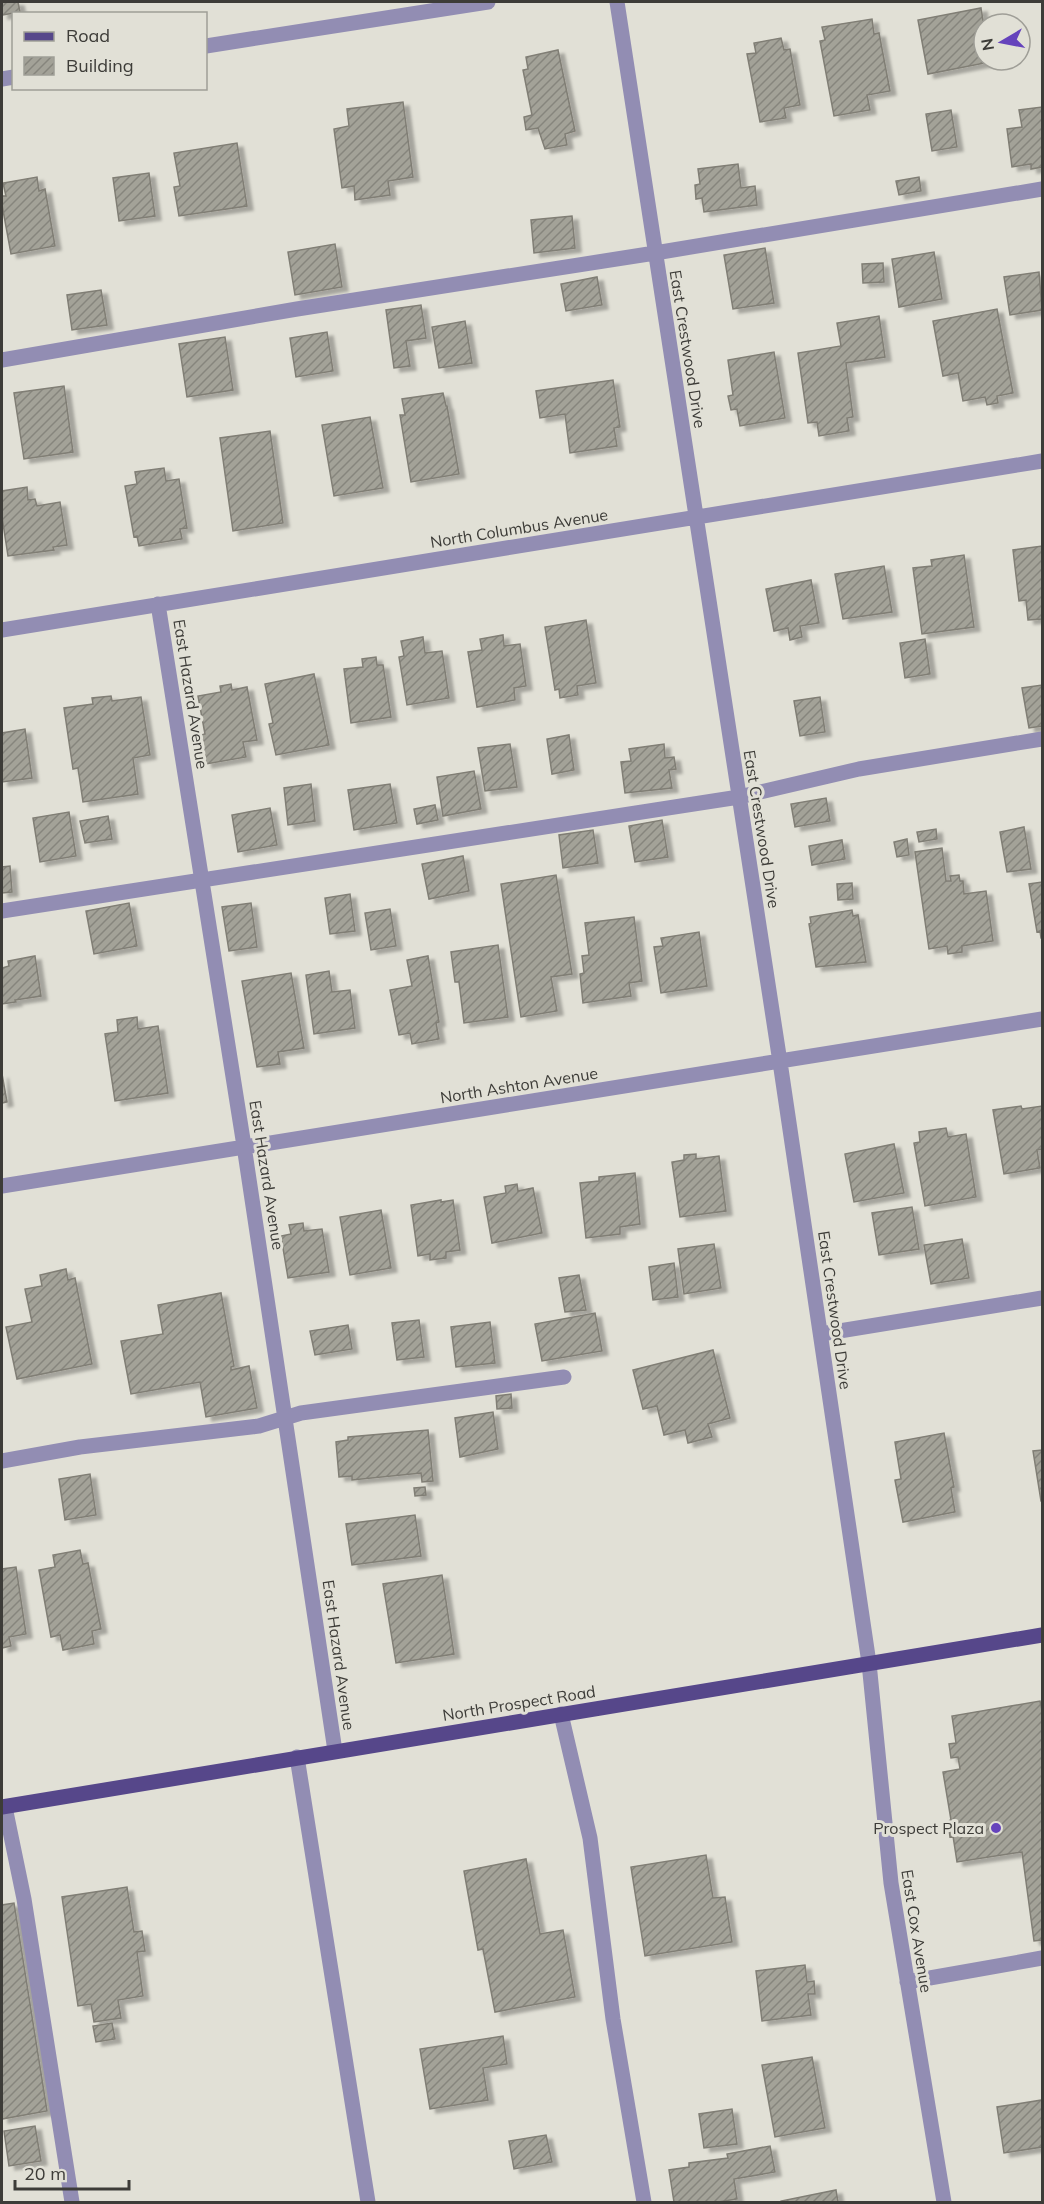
<svg xmlns="http://www.w3.org/2000/svg" width="1044" height="2204" font-family="Mulish,sans-serif">
<defs>
<pattern id="building-hatch" width="6" height="6" patternUnits="userSpaceOnUse" patternTransform="scale(1.5)"><rect width="6" height="6" fill="#a3a298"/><path d="M-1 1l2-2M0 6l6-6M5 7l2-2" fill="none" stroke="#86857d"/></pattern>
<filter id="shadow"><feDropShadow dx="6" dy="4" stdDeviation="1.5" flood-color="#0004"/></filter>
</defs>
<rect width="100%" height="100%" fill="#e1e0d6"/>
<path fill="url(#building-hatch)" stroke="#807e75" stroke-width="1.5" filter="url(#shadow)" d="M2,2H18L20,12L2,15Z
M981,8L984,27V60H990V62L928,74L918,20Z
M872,19L874,34L879,33L890,91L867,95L870,110L834,116L820,41L825,40L822,27Z
M781,38L784,50L790,49L800,105L784,108L786,118L760,122L747,54L756,53L754,43Z
M558,50L575,131L565,134L567,145L545,149L538,128L526,130L524,117L532,115L523,70L528,69L526,57Z
M403,102L413,177L388,181L390,195L355,200L354,186L342,188L334,129L349,126L347,109Z
M1042,107V167L1031,169V164L1012,167L1007,129L1022,127L1019,110Z
M951,110L957,147L932,151L926,114Z
M237,143L247,206L179,216L174,187L180,186L174,153Z
M738,164L741,188L755,186L757,205L704,212L702,198L696,199L695,185L700,184L698,169Z
M149,173L155,216L119,221L113,178Z
M37,177L39,191L45,189L55,246L11,254L2,205V196H6L3,183Z
M919,177L921,191L899,195L896,181Z
M572,216L575,248L534,253L531,220Z
M335,244L342,287L295,295L288,252Z
M765,248L774,303L733,309L724,255Z
M934,252L942,299L899,307L892,259Z
M883,263L884,282L863,283L862,264Z
M1039,272L1042,310L1010,315L1004,277Z
M597,277L602,305L566,311L561,284Z
M101,290L107,325L72,330L67,295Z
M421,305L426,338L406,341L410,366L394,368L386,310Z
M997,309L1013,393L997,396L998,403L987,405L985,397L963,401L958,373L943,376L933,321Z
M879,316L885,357L846,363L853,417L847,418L849,431L819,436L817,422L808,423L798,353L841,346L837,323Z
M465,321L472,363L439,368L432,327Z
M327,332L333,371L296,377L290,338Z
M225,337L233,390L187,397L179,344Z
M774,352L785,418L740,426L737,409L731,410L728,396L733,395L728,360Z
M613,380L620,427L614,428L617,446L570,453L565,414L540,418L536,391Z
M64,386L73,452L24,459L14,393Z
M443,393L446,406H447L459,474L411,482L400,415H405L402,399Z
M370,417L383,488L334,496L322,425Z
M270,431L283,523L233,531L220,438Z
M164,468L166,481L179,479L187,528L180,529L182,539L139,546L137,536L134,537L125,486L137,484L135,472Z
M27,487L28,500L35,499L37,506L60,502L67,545L53,547L54,550L8,556L2,517V491Z
M1042,546V619L1028,620L1026,600L1019,601L1013,550Z
M964,555L974,627L922,634L913,568L932,566L931,560Z
M884,566L892,612L843,619L835,574Z
M811,580L819,623L800,626L802,637L790,640L788,628L774,631L766,589Z
M586,620L596,683L577,686L578,695L560,698L559,689L555,690L545,627Z
M503,635L504,646L520,644L526,686L514,688L515,700L477,707L468,652L482,650L480,639Z
M423,637L425,653L442,651L449,698L407,705L399,657L404,656L401,641Z
M925,639L930,674L905,678L900,643Z
M376,657L377,665H383L391,717L351,723L344,669L363,667L362,659Z
M314,674L329,745L276,755L269,724L273,723L265,684Z
M231,684L232,690L247,687L257,740L243,742L246,757L206,764L201,735L205,734L198,696L221,692L220,686Z
M1042,685V726L1029,728L1022,688Z
M111,696L112,701L141,697L150,755L133,758L138,794L83,802L78,768L73,769L64,708L93,704L92,698Z
M820,697L825,732L800,736L794,701Z
M25,729L32,778L2,782V733Z
M569,735L574,770L552,774L547,739Z
M510,744L517,787L485,791L478,748Z
M664,744L665,758L674,757L676,769L669,770L672,788L625,793L621,762L631,761L629,749Z
M474,771L481,809L443,816L437,777Z
M311,784L315,821L288,825L284,788Z
M390,784L397,823L354,830L348,790Z
M826,798L830,821L795,827L791,804Z
M435,805L438,820L417,824L414,809Z
M270,808L277,845L238,852L232,815Z
M69,812L76,856L40,862L33,818Z
M108,816L112,839L85,843L80,821Z
M662,820L668,857L635,862L629,826Z
M1024,827L1031,869L1007,872L1000,832Z
M936,829L937,839L919,842L917,832Z
M593,830L598,863L563,868L559,835Z
M907,839L909,855L897,857L894,842Z
M842,840L845,859L812,865L809,846Z
M942,848L946,881H951L950,876L959,875L960,881H963L964,894L986,891L993,941L962,946V952L948,954L947,946L929,949L915,852Z
M463,856L469,891L429,899L422,864Z
M10,866L12,892L2,893V867Z
M556,875L572,974L551,977L557,1011L521,1017L501,884Z
M1042,882V938H1041L1040,931L1037,932L1029,884Z
M852,883L853,899L838,900L837,884Z
M350,894L355,931L330,934L325,898Z
M129,903L137,946L94,954L86,911Z
M251,903L257,947L229,951L222,907Z
M390,909L396,946L371,950L365,913Z
M852,910L853,916L858,915L866,962L816,967L809,924L811,923L810,917Z
M634,917L642,981L629,983L631,996L583,1003L580,974L584,973L582,956L589,955L585,923Z
M699,932L707,986L661,993L654,947L663,946L661,938Z
M498,945L508,1017L464,1023L459,982H455L451,952Z
M35,956L41,996L15,1000L16,1002L2,1004V968L9,966L8,961Z
M428,956L439,1022L436,1023L439,1039L412,1044L410,1033L399,1035L390,990L412,986L407,960Z
M329,971L332,992L350,990L355,1028L314,1034L306,975Z
M291,973L304,1048L278,1052L280,1064L257,1067L242,981Z
M137,1017L138,1029L158,1026L168,1093L115,1101L105,1034L118,1032L117,1020Z
M2,1074L7,1102L2,1103Z
M1021,1106L1022,1109L1042,1106V1149L1037,1150L1040,1168L1004,1174L993,1110Z
M946,1128L948,1137L966,1134L976,1197L925,1206L914,1143L920,1142L919,1132Z
M894,1144L904,1193L854,1202L845,1154Z
M696,1154V1159L719,1156L726,1211L680,1217L672,1162L684,1160V1155Z
M635,1173L640,1224L620,1227V1234L586,1238L580,1183L599,1181V1177Z
M517,1184L518,1191L533,1188L542,1233L492,1243L484,1197L506,1193L505,1186Z
M441,1200V1202L453,1200L460,1250L446,1252V1258L430,1260V1254L418,1256L411,1205Z
M912,1207L919,1249L879,1255L872,1213Z
M381,1210L391,1268L350,1275L340,1217Z
M303,1223L304,1231L322,1229L329,1272L288,1278L281,1236L291,1234L289,1225Z
M962,1239L969,1278L931,1284L924,1245Z
M714,1244L721,1288L684,1294L678,1249Z
M674,1263L678,1297L653,1300L649,1267Z
M66,1269L68,1280L75,1278L92,1364L17,1379L6,1327L32,1322L25,1289L42,1286L40,1275Z
M579,1275L586,1310L565,1312L559,1278Z
M221,1293L234,1366L231,1367V1370L249,1366L257,1408L206,1417L200,1382L131,1394L121,1341L163,1334L158,1305Z
M595,1313L602,1351L542,1361L535,1324Z
M419,1320L424,1357L397,1360L392,1323Z
M490,1322L495,1363L456,1367L451,1327Z
M348,1325L352,1349L315,1355L310,1331Z
M713,1350L730,1418L708,1424L712,1437L688,1443L685,1430L664,1435L657,1406L643,1409L633,1370Z
M511,1394L512,1408L497,1409L496,1396Z
M493,1412L498,1449L460,1457L455,1418Z
M428,1430L433,1481L422,1482L421,1473L352,1480V1476L339,1477L336,1442L348,1440V1437Z
M944,1433L954,1487L951,1488L955,1512L903,1522L895,1480L901,1479L895,1442Z
M1042,1450V1501H1041L1033,1451Z
M90,1474L96,1515L65,1520L59,1479Z
M425,1487L426,1495L415,1496L414,1488Z
M415,1515L421,1556L352,1565L346,1524Z
M80,1550L83,1564L88,1563L101,1629L92,1631L94,1644L63,1650L60,1635L51,1637L39,1570L55,1567L53,1555Z
M16,1567L26,1634L9,1637L11,1646L2,1648V1569Z
M442,1575L454,1654L396,1663L383,1584Z
M1040,1701L1042,1710V1940L1034,1941L1022,1852L957,1862L953,1836L950,1837L948,1821L951,1820L943,1772L960,1769L958,1757L951,1758L949,1744L956,1743L952,1716Z
M706,1855L713,1898L725,1897L732,1942L645,1956L631,1867Z
M526,1859L540,1934L563,1930L575,1997L495,2012L483,1949L478,1950L464,1871Z
M127,1887L134,1932L142,1931L145,1951L137,1952L143,1996L118,2000L121,2018L94,2022L91,2004L78,2006L62,1897Z
M14,1903L47,2111L2,2119V1905Z
M805,1965L807,1982L814,1981L815,1994H808L811,2015L762,2021L756,1971Z
M112,2023L115,2039L96,2042L93,2026Z
M503,2036L507,2064L483,2068L488,2100L430,2109L420,2049Z
M812,2057L825,2128L775,2137L762,2065Z
M1042,2100V2147L1004,2153L997,2107Z
M732,2109L737,2144L704,2148L699,2114Z
M35,2126L41,2161L9,2166L4,2131Z
M546,2135L552,2162L514,2169L509,2141Z
M770,2146L775,2172L734,2179L737,2199L718,2202H674L669,2170L689,2167V2163L728,2158L727,2154Z
M836,2190L838,2202H781V2201Z"/>
<g fill="none" stroke-linecap="round" stroke-linejoin="round">
<path stroke="#928db3" stroke-width="15" d="M617,2L780,1062L869,1663L891,1883L944,2202
M206,46L488,2
M2,79L14,77
M2,360L297,309L655,253L1042,189
M158,604L244,1146L335,1751
M2,630L1042,461
M2,911L739,797L859,769L1042,739
M2,1186L1042,1019
M821,1334L1042,1298
M2,1461L80,1447L259,1426L301,1413L564,1377
M561,1714L590,1838L613,2019L644,2202
M297,1757L368,2202
M5,1807L24,1899L72,2202
M907,1982L1042,1958"/>
<path stroke="#56478a" stroke-width="15" d="M2,1807L1042,1635"/>
</g>
<circle fill="#6543bc" stroke="#e1e0d6" stroke-width="2" cx="996" cy="1828" r="6"/>
<g text-anchor="middle" stroke-width="6" stroke-linejoin="round" paint-order="stroke">
<g font-size="16" fill="#3d3c38" stroke="#e1e0d6">
<text transform="translate(688 349) rotate(81)" y="6">East Crestwood Drive</text>
<text transform="translate(519 528) rotate(-9)" y="6">North Columbus Avenue</text>
<text transform="translate(191 694) rotate(81)" y="6">East Hazard Avenue</text>
<text transform="translate(762 829) rotate(81)" y="6">East Crestwood Drive</text>
<text transform="translate(519 1085) rotate(-9)" y="6">North Ashton Avenue</text>
<text transform="translate(267 1175) rotate(81)" y="6">East Hazard Avenue</text>
<text transform="translate(835 1310) rotate(82)" y="6">East Crestwood Drive</text>
<text transform="translate(339 1655) rotate(82)" y="6">East Hazard Avenue</text>
<text transform="translate(519 1703) rotate(-9)" y="6">North Prospect Road</text>
<text transform="translate(917 1931) rotate(81)" y="6">East Cox Avenue</text>
</g>
<g font-size="16" fill="#3d3c38" stroke="#e1e0d6" text-anchor="end">
<text x="984" y="1834">Prospect Plaza</text>
</g>
</g>
<rect width="1044" height="2204" fill="none" stroke="#3d3c38" stroke-width="6"/>
<rect x="12" y="12" width="195" height="78" fill="#e1e0d6" stroke="#9f9e97" stroke-width="1.5"/>
<rect x="24" y="32" width="30" height="9" fill="#56478a" stroke="#9f9e97" stroke-width="1.5"/>
<text x="66" y="42" font-size="18" fill="#3d3c38">Road</text>
<rect x="24" y="57" width="30" height="18" fill="url(#building-hatch)" stroke="#9f9e97" stroke-width="1.5"/>
<text x="66" y="72" font-size="18" fill="#3d3c38">Building</text>
<g transform="translate(1002 42) rotate(260)"><circle r="28" fill="#e1e0d6" stroke="#9f9e97" stroke-width="1.5"/>
<path d="M0-4.5L10 22L0 15L-10 22Z" fill="#6543bc"/>
<text y="-9" font-size="16" font-weight="bold" text-anchor="middle" fill="#3d3c38">N</text>
</g>
<path d="M15 2180v9h114v-9" fill="none" stroke="#3d3c38" stroke-width="3"/>
<text x="24" y="2180" font-size="18" fill="#3d3c38" stroke="#e1e0d6" stroke-width="4.5" paint-order="stroke">20 m</text>
</svg>
